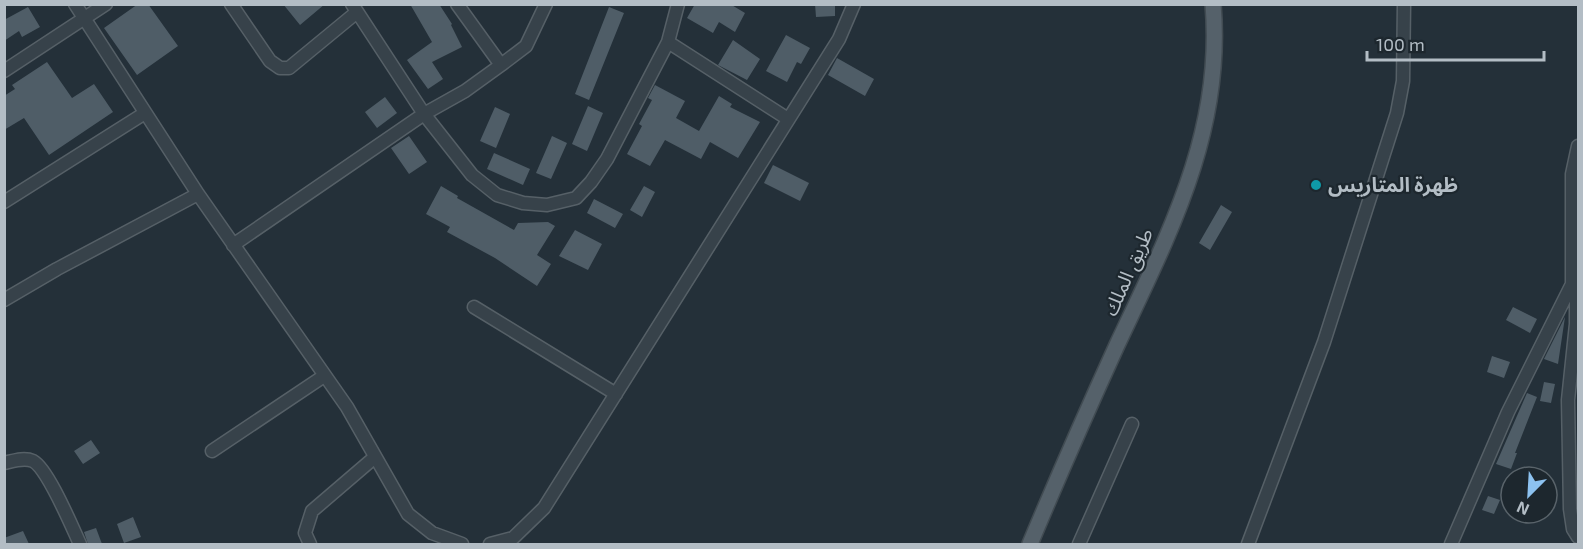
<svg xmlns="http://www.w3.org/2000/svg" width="1583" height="549" font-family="'Exo 2','Noto Sans Arabic',sans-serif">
<rect width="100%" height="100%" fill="#243039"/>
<path fill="#4f5d67" d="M138,4H148L178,46L137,75L104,28Z
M283,4H325L300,25Z
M410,4H439L452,24L451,25L462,47L432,62L443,79L428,89L407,60L432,42Z
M695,4H730L745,13L735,32L719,22L713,33L687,18Z
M815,4H835V16L816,17Z
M28,7L40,27L22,37L19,31L4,41V20Z
M609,7L624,13L589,100L575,94Z
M786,35L810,48L801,64L797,62L787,82L766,71Z
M733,40L760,59L747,80L718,65Z
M837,58L874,79L865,96L828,75Z
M47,62L72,98L94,84L113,112L49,155L24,118L4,130V96L15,89L12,85Z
M655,85L685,101L676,118L699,131L719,96L732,104L730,107L760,122L738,158L710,142L701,159L665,140L650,166L627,154L642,126L639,124L652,100L648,98Z
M385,97L397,113L377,128L365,112Z
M588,106L603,113L587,151L572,144Z
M495,107L510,114L496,148L480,141Z
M409,136L427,162L409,174L391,148Z
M552,136L567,143L551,179L536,173Z
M494,153L530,169L523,185L487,169Z
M773,165L809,183L800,201L764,183Z
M441,186L458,196L457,198L514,230L518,223L548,222L555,226L537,255L551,264L537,286L495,258L447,232L450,227L426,214Z
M644,186L655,192L642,217L630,210Z
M594,199L623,214L615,228L587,213Z
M1221,205L1232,212L1210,250L1199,243Z
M575,230L602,244L588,270L559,256Z
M1513,307L1537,319L1530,333L1506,320Z
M1565,317L1558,364L1544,359Z
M1492,356L1510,362L1504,378L1487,372Z
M1544,382L1555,384L1551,403L1540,401Z
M1527,393L1537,397L1515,453H1517L1511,469L1496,464Z
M91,440L100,453L83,464L74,451Z
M1488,496L1500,500L1494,514L1482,510Z
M133,517L141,537L124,543L117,524Z
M96,528L102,544H88L84,532Z
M23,531L29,544H4V538Z"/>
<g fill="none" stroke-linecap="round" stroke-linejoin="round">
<defs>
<path id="minor" d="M75,4L198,194L347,407L408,514L432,533L462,544
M231,4L270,61L280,68H289L357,12
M352,4L424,114L472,175L497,195L523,203L547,205L576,198L591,182L607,159L668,42L678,4
M457,4L501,65
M668,42L788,119
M4,71L106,4
M1578,146L1572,174V283L1576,302V324L1568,400L1570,509L1573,529L1578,537
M4,202L145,113
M233,245L424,114L465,91L501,65L526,46L546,4
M4,300L57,269L198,194
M474,307L616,394
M212,451L324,376
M4,463C13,461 24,457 33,461C48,469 72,527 80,544
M310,544L305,533L312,511L375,457
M490,544L513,538L544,508L839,39L854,4
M1079,544L1132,424
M1248,544L1324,342L1397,113L1403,81L1404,4
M1451,544L1508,412L1573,282"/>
<path id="major" d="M1030,544C1058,477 1087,411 1117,345C1169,234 1224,131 1213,4"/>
</defs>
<use href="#minor" stroke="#566067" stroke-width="15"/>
<use href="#major" stroke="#414b52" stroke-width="18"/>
<use href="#minor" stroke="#37424a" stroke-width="12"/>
<use href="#major" stroke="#55616a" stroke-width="15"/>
</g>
<circle fill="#0f9aa8" stroke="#1d272e" stroke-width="2" cx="1316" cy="185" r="6"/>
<g text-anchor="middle" stroke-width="4.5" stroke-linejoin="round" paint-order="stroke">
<g font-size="20" font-weight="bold" fill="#b3bdc5" stroke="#1d272e" text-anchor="start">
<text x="1328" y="192">ظهرة المتاريس</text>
</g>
<g font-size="20" fill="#b3bdc5" stroke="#1d272e">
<text transform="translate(1128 272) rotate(-66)" y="7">طريق الملك</text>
</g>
</g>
<rect width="1583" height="549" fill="none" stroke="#b3bdc5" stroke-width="12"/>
<g transform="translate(1529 495) rotate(204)"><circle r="28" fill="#1d272e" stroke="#59636a" stroke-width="1.5"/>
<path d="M0-4.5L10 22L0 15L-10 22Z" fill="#8dc2f0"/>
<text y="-9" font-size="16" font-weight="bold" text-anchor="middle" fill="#b3bdc5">N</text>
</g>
<path d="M1367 51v9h177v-9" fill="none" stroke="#b3bdc5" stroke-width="3"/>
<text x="1376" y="51" font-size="18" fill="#b3bdc5" stroke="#1d272e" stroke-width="4.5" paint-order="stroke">100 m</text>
</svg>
